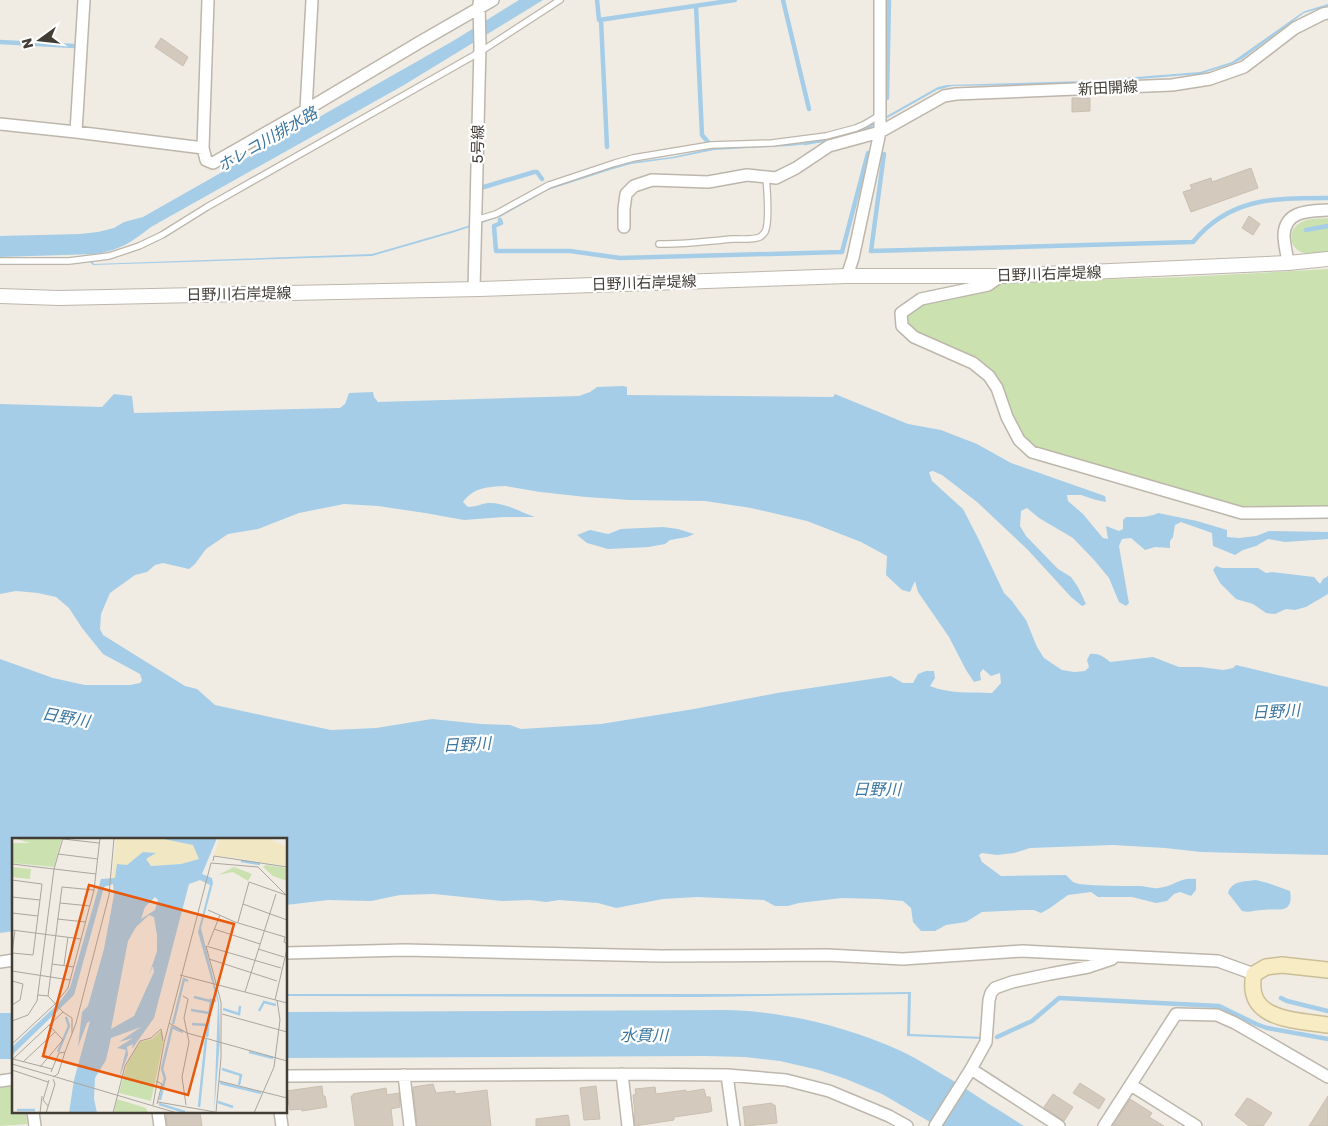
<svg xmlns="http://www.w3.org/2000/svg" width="1328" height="1126" font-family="Rubik,'Noto Sans JP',sans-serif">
<rect width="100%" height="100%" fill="#f0ece4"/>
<path fill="#cbe1b0" d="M1328,218V253C1320,254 1311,256 1304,253C1287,248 1287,227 1304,221C1311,218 1320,219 1328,218Z
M1328,269V507H1240L1034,448L1028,444L1016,425L999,385L918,335L906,323L907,313L920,304L990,290L1006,282L1185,277Z
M14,1086V1112H26L27,1124L0,1126V1088Z"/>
<path fill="#a5cde7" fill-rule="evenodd" d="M519,0H543L404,85L151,227C133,241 119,251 95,254L0,257V236L80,234L98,232L114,228L124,222L143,217L453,41Z
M1328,4V6L1304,13L1242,59L1232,64L1200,74L1078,84L952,86L937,90L868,129L826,142L790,146L714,150L675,158L631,164L610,170L548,190L500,217L455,232L372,256L93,265L90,262L92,261L94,264L372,254L455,230L498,216L549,187L614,166L632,162L672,157L714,148L804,143L826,140L855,132L869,126L938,87L947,85L1085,81L1200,72L1232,62L1300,14L1305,11Z
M623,386L627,387V395L833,397L835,394L908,424L941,430L977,444L1011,463L1105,496L1106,502L1096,500L1081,495H1067L1068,501L1083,514L1103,538L1108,539L1106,526L1119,531L1123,529V520L1126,517C1137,517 1148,518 1158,513L1197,521L1227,530V537L1239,538L1256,536L1269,531L1328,532V539L1285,542L1268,539L1256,546L1243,550L1235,555L1213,546L1212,533L1181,522L1175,525L1173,537L1170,541V548L1155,547L1145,550L1131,538L1122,539L1119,546L1128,598L1129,603L1126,606L1119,602L1109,578L1095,561L1073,538L1039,518L1027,508L1021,511L1020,526L1026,536L1058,569L1071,577L1078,587L1086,604L1082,606L1071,597L1027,549L977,502L942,475L933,471L929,472L932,481L963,509L977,536L1004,593L1012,601L1026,620L1037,647L1044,658L1062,670L1074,672L1085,671L1089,667L1087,660L1090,654C1098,653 1103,656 1110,662L1153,657L1179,667H1201L1223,670L1233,668L1236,665L1328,687V855L1201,852L1165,848L1113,845L1030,848L1014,853L997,855L982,853L979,855L982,862L1001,876L1066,875L1073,882L1079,884C1099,886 1119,886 1139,886C1145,886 1152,889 1158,888C1173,887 1179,877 1196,879V890L1191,896L1180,892L1174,894L1167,901L1156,903L1132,897H1098L1091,892L1068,895L1050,908L1041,913L1034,910H1023L982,912L966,922L946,925L935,931H921L913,922L911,908L903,901L879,899L842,898L799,903L788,906H775L764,900L697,897L663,899L616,908L598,903L559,900L546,902L530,900L502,901L434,894L400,895L371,901L328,900L286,905V840H14V931L0,933V659L53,678L85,685H130L140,683L142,680L140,674L103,654L82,628L69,608L56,597L38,593L16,591L0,594V404L102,407L114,394L132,396L134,413L340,408L345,404L349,393L373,392L374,397L378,402L579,396L590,392L597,387ZM505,486L540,492L586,497L630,500L705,501L751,508L807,521L861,542L887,556L886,575L902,590L910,592L915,581L918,592L949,637L966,670L974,682L981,680L980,673L983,669L991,676L1000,673L1001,683L992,693C972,692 948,694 930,686L935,678L934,671H926L918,674L913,683H903L891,676L777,693L694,709L601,724L521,729L510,725L481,724L432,719L376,728L331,730L293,722L215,705L197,689L185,686L103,635L100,629L101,614L110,593L135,575L147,572L155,565L163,563L189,569L195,564L206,549L228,534L258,529L299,513L344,504L378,506L425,513L464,520L504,517H535C520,512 504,502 488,503C481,504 475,507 468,507L463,502C474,487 488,487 505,486Z
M663,527L678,529L694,534L687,537L670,540L665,544L649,547L608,549L587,543L577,535L590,530L608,534L621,529Z
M1216,566L1222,568H1258L1266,573L1272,572L1314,577L1320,584L1323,579L1328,576V594L1306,607L1295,610L1286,609L1275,614L1266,613L1253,604L1236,599L1220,583L1213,570Z
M1256,880L1268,883L1290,891C1294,915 1278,908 1263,910C1255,910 1249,913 1242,911L1228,893C1232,880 1244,882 1256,880Z
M911,992L910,1034L983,1037V1039L907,1036L908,994L699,997L286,996V994H765Z
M724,1010C785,1011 845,1026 901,1051C920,1060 938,1072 957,1083C979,1098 1002,1112 1024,1126H937L882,1094L846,1079L819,1070L780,1061L745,1057L705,1056L286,1058V1012Z
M0,1013H14V1059H0Z"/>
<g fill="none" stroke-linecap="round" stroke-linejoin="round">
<path stroke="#a5cde7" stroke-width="4.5" d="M597,0L599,20L735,0
M783,0L809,109
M696,6L702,135L708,142
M601,20L607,147
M0,42L74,46
M887,98L889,0
M805,143L844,135
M884,154L871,251L1193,242C1230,197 1275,198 1328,198
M484,187L534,172H537L542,179
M500,220L501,223L494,226L496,251H570L620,258L842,252L868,153
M1306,230L1328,226
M1281,998L1287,1001L1328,1011
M997,1037L1032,1021L1059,998L1219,1006L1256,1024L1267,1028L1328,1039"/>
</g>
<path fill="#d3cabd" stroke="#cabfaf" d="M161,38L188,57L183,66L155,47Z
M1072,98H1090V111L1072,112Z
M1251,168L1258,188L1191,212L1183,192L1192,189L1190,185L1211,178L1212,182Z
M1249,216L1260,224L1253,235L1242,228Z
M1080,1083L1105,1099L1099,1109L1073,1093Z
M433,1084L436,1093L455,1091V1094L487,1090L491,1126H417L413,1087Z
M322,1086L323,1096H325L327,1107L302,1111L301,1109L290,1110L286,1091Z
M596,1086L600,1119L584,1120L580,1088Z
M655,1087L656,1094L686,1090V1092L704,1089L706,1097H710L712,1111L709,1112L674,1117V1120L635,1126L634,1114H635L633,1095L636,1094L635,1089Z
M386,1088L387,1095L399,1093L400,1107L391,1109L393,1126H355L351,1096H353V1094Z
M1053,1094L1073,1107L1064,1121L1044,1107Z
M1328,1096V1126H1309Z
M1247,1098L1249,1099H1250L1272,1113L1263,1126H1249L1235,1115Z
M1130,1099L1152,1113L1149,1117L1164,1126H1113Z
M772,1103V1105H775L777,1123L745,1126L743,1107Z
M166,1112H200L202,1126H167Z
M568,1115L570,1126H536V1119Z"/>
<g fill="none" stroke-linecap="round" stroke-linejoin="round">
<defs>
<path id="service" d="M476,220L496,214L549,185L615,163L633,158L711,145L772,143L826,136L856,128L865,124L880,115
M659,244C684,245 708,241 733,239C740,239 754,240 760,237C762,236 764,233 765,232C770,222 767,189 766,177
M0,261H69L109,256L139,246L162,235L207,207L480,52L560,0"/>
<path id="minor" d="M208,0L203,148L206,160L213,163L306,110L420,42L493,0
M306,110L312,0
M0,124L76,132L203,148
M76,132L84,0
M624,227V209L626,194L634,186L652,180L708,182L747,175L776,178L796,168L829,146L880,132L944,96L956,94L1172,85L1210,79L1244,67L1295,28L1323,14L1328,13
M1288,263C1287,254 1284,244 1284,235C1285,210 1310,211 1328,210
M847,276L853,258L880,132V0
M1001,276L988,285L921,299L901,313L902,326L914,337L973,363L989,376L997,388L1007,417L1019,440L1032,452L1242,513L1328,512
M474,289L480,46L479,3
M286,953L405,950L662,956L827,955L903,959L1022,951L1218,961L1254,974
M0,962L14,960
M971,1069L986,1042L989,1000L991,993L995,988L1012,982L1050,974L1088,967L1112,959
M622,1074L628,1126
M404,1075L410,1126
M727,1075L734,1126
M286,1076L622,1074L727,1075L786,1080L829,1091L889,1116L907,1126
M0,1081L14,1079
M1131,1085L1196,1126
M33,1112L35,1126
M158,1112L160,1126
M280,1112L282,1126
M935,1126L971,1069L1059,1126
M1104,1126L1176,1014L1217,1015L1235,1023L1328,1077"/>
<path id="tertiary" d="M0,296L59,298L479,289L847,276H1001L1288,263L1328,259"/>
<path id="secondary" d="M1328,970L1282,965L1266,967L1254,974C1244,1021 1296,1020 1328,1025"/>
</defs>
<use href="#service" stroke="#bdb6ab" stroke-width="8"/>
<use href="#minor" stroke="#bdb6ab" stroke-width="14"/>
<use href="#tertiary" stroke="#bdb6ab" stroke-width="16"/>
<use href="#secondary" stroke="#cbbe97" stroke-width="18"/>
<use href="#service" stroke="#fff" stroke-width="5.5"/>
<use href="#minor" stroke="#fff" stroke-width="11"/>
<use href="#tertiary" stroke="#fff" stroke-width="14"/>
<use href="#secondary" stroke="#f8ecc5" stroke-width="15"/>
</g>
<g text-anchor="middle" stroke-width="4.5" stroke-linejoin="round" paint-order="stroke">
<g font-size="15" fill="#413c34" stroke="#fff">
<text transform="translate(1108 88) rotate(-3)" y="5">新田開線</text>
<text transform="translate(478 144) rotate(-89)" y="5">5号線</text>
<text transform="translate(1049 274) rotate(-2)" y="5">日野川右岸堤線</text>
<text transform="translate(644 283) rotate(-2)" y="5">日野川右岸堤線</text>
<text transform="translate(239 294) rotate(-1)" y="5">日野川右岸堤線</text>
</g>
<g font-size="16" font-style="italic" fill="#3a76a1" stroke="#fff">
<text transform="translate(267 139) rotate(-30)" y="6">ホレコ川排水路</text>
<text transform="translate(1276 711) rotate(-3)" y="6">日野川</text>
<text transform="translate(66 717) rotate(10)" y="6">日野川</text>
<text transform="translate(467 744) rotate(-3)" y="6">日野川</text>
<text x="877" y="795">日野川</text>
<text x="644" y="1041">水貫川</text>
</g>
</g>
<g transform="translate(12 838)">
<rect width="275" height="275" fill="#f0ece4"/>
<path d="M1,0H50L42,29L0,25V5H18ZM254,27L275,30V43L261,38L251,29ZM0,29L19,31L18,41L0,39ZM222,29L240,36L236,43L221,34L206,37ZM150,192L151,206L139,263L107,255L115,226L128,204L140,201ZM105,261L134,270L136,275H102Z" fill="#cbe1b0"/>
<path d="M104,0H146L181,6L187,21L169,26L139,28L134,21L144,15L131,14L115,28L106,26L103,40H100ZM208,0H256L275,9V28L202,17Z" fill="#f1e7c2"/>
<path d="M147,0H205L190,36L200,40L201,45L189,90L207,164L208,202L202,275L206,165L186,94L198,47L188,42L177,46L142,180L120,211L121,206L115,209L116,217L107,240L114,212L105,210L121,200L107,204L129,189L99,200L94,222L83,240L82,261L85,275H57L62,242L78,183L75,185L66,209L70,174L76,168L92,111L102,57L101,46L92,49L62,157L0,217V209L47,165L58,150L89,41L103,40L105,26L115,27L131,14L144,15L134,21L139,28L169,26L187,21L181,7ZM143,59L146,62L143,72L129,81L133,69ZM137,77L142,79L145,97V113L137,137L141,128L142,134L122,178L99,191L116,103L124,89Z" fill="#a5cde7" fill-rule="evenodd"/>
<path fill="none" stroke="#a5cde7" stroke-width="2.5" d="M229,23L248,26M182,159L198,163M211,171L227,176L228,168M179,172L197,175M247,173L252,164L264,167M161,186L172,141L176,143M180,186L196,187M195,199L199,162L204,163M46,214L57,188L54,179M237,214L261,220M210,231L229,237L227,247M208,245L249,255M148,262L153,240L150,231L160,189L171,194M206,264L221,269M147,266L173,274M187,269L194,201M5,272H23"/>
<path fill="none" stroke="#aaa69e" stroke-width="1" d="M51,1L87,5M46,16L86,21M201,23L202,18L275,29M0,26L84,36M0,42L30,46L21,117L0,115M0,59L28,62M48,65L78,68M231,66L275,82M196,72L223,84L273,99L272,104L275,106M0,75L26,78M45,81L74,84M226,84L237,44L274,57M202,91L248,106M0,92L69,101M196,107L208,77M246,111L272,119M0,115L3,92M197,121L265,143M40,126L62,129M52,127L56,99M0,133L58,142M168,137L275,165M0,143L11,146L8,162L0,167M233,154L264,56M26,157L36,158L51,174L1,221L40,231M36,158L50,49L82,52M171,158L176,161L172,180L177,204L170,239L174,267M263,162L275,111M51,174L60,180V195M210,176L275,194M0,183L16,177L25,163L42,31L51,0M157,185L175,195L275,223M0,206L43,166L56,150L82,52L88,0M53,214L64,185L97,57L102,0M11,224L43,194M0,226L165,275M28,229L51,202L37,187M0,232L36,244M39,234L47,215L53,214L46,236L41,239M144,243L150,246L145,266M207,243L275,260M146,264L203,274M141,267L152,205L199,25L246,29L275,58M36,268L31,262L37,242M204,274L209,220V164L194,108L269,130M28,275L30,258M34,275L43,246L41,241M101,275L113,228L128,203L139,200L149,191L151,203M242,275L262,229L268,182L265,162"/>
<path fill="#e8590c" fill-opacity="0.15" stroke="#e8590c" stroke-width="2.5" d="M77,47L222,86L176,257L31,218Z"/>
<rect width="275" height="275" fill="none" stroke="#413c34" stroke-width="2.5"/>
</g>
<g transform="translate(40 40) rotate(255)" stroke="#ffffff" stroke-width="4" paint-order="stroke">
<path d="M0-4L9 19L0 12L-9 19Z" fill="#413c34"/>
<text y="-8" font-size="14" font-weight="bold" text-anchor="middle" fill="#413c34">N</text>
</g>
</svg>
